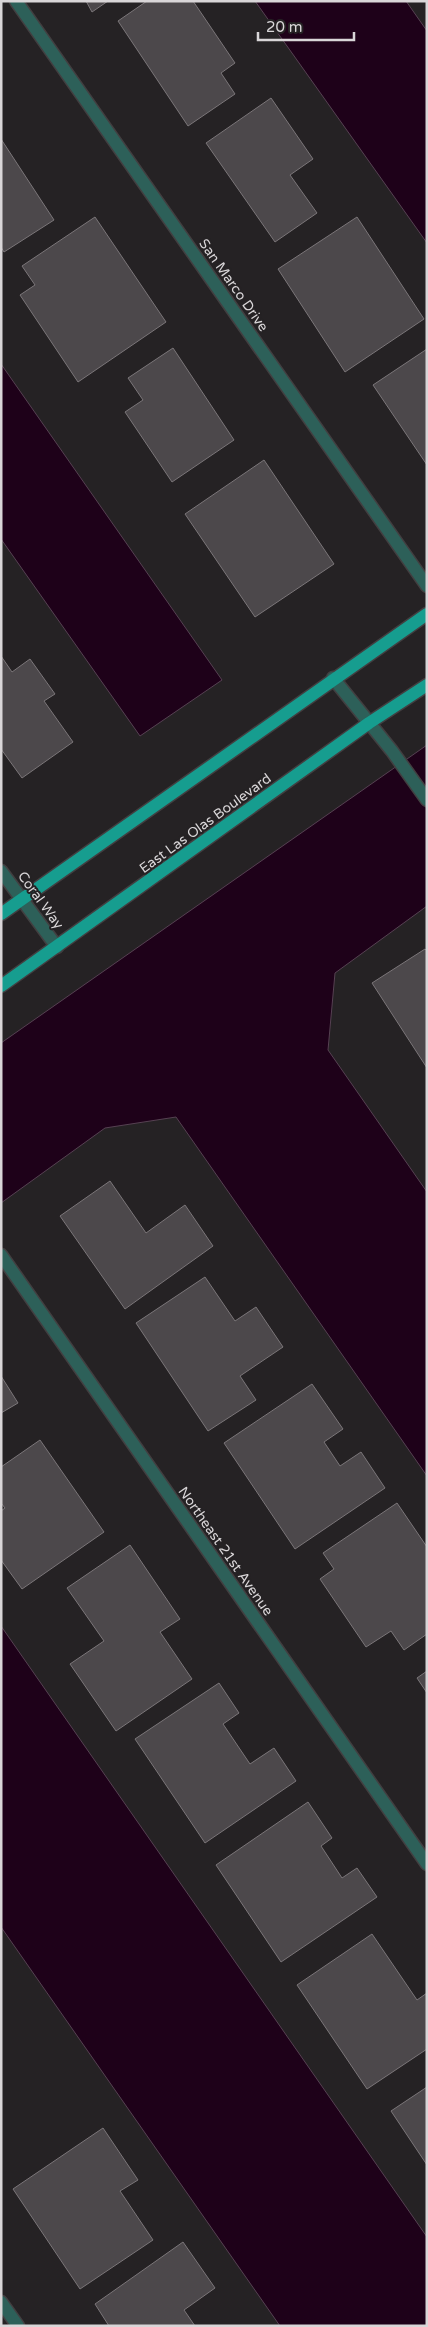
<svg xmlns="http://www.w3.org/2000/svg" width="428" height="2327" font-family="'Varela Round',sans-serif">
<rect width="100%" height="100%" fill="#252224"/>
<path fill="#1e0119" stroke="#564152" d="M255,1H406L427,31V243Z
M1,364L222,680L140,736L1,539Z
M427,745V906L335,973L328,1050L427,1192V1476L176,1117L105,1128L1,1203V1043Z
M1,1626L427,2237V2326H280L1,1927Z"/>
<path fill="#4c484b" stroke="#7b7679" d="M86,1H108L92,12Z
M147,1H193L235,63L221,73L235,94L188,126L118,21Z
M271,98L313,159L290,175L317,213L275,242L206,143Z
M1,139L54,220L4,252L1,247Z
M95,217L166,322L78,382L20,295L35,285L22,266Z
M357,217L424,319L345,372L278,269Z
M173,348L234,440L172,482L125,412L143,400L128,378Z
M427,349V465L373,385Z
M264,460L334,564L255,617L185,514Z
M1,656L12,672L30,659L55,694L44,701L73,742L22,778L1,749Z
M425,949L427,951V1068L372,983Z
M110,1181L146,1233L185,1205L213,1246L125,1309L60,1216Z
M205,1277L235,1321L256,1307L283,1347L240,1376L256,1400L208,1431L136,1323Z
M1,1376L18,1403L1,1413Z
M312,1384L343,1429L324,1442L340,1466L361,1452L385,1488L295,1549L224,1443Z
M40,1440L104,1532L22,1589L1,1560V1511L5,1508L1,1503V1467Z
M397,1503L427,1547V1634L404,1650L391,1631L366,1647L320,1579L334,1569L323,1553Z
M130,1545L180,1619L160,1632L192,1679L116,1731L70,1664L104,1641L67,1588Z
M427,1671V1693L417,1678Z
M219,1683L239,1713L223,1724L250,1764L274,1748L296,1781L205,1843L135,1739Z
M308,1802L332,1838L321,1846L342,1878L357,1868L377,1897L281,1962L216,1865Z
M372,1934L417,2000L427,1993V2049L367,2089L297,1985Z
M427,2087V2165L391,2111Z
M103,2128L138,2180L120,2191L153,2240L80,2289L13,2189Z
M183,2242L215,2288L184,2310L195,2326H109L95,2304Z"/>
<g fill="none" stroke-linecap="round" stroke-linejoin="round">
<defs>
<path id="minor" d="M16,1L427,586
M333,678L392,751L427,800
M1,871L57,947
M1,1255L427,1864
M1,2302L18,2326"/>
<path id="major" d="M1,914L427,614
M1,986L369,723L427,685"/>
</defs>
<use href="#minor" stroke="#423f41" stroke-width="15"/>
<use href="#major" stroke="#423f41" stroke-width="15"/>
<use href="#minor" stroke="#2d6059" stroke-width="12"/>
<use href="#major" stroke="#169d8f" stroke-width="12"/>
</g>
<g text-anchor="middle" stroke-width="4" stroke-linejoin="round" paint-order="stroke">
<g font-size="14" fill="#d9d6d8" stroke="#252224">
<text transform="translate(234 285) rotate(55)" y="5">San Marco Drive</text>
<text transform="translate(205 823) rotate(-36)" y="5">East Las Olas Boulevard</text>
<text transform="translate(41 900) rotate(54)" y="5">Coral Way</text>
<text transform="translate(226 1551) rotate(55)" y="5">Northeast 21st Avenue</text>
</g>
</g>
<rect width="428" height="2327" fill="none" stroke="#d9d6d8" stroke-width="5"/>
<path d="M258 32v8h96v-8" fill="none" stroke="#d9d6d8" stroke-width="2.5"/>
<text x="266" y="32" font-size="15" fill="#d9d6d8" stroke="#252224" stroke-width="4" paint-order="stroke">20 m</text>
</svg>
